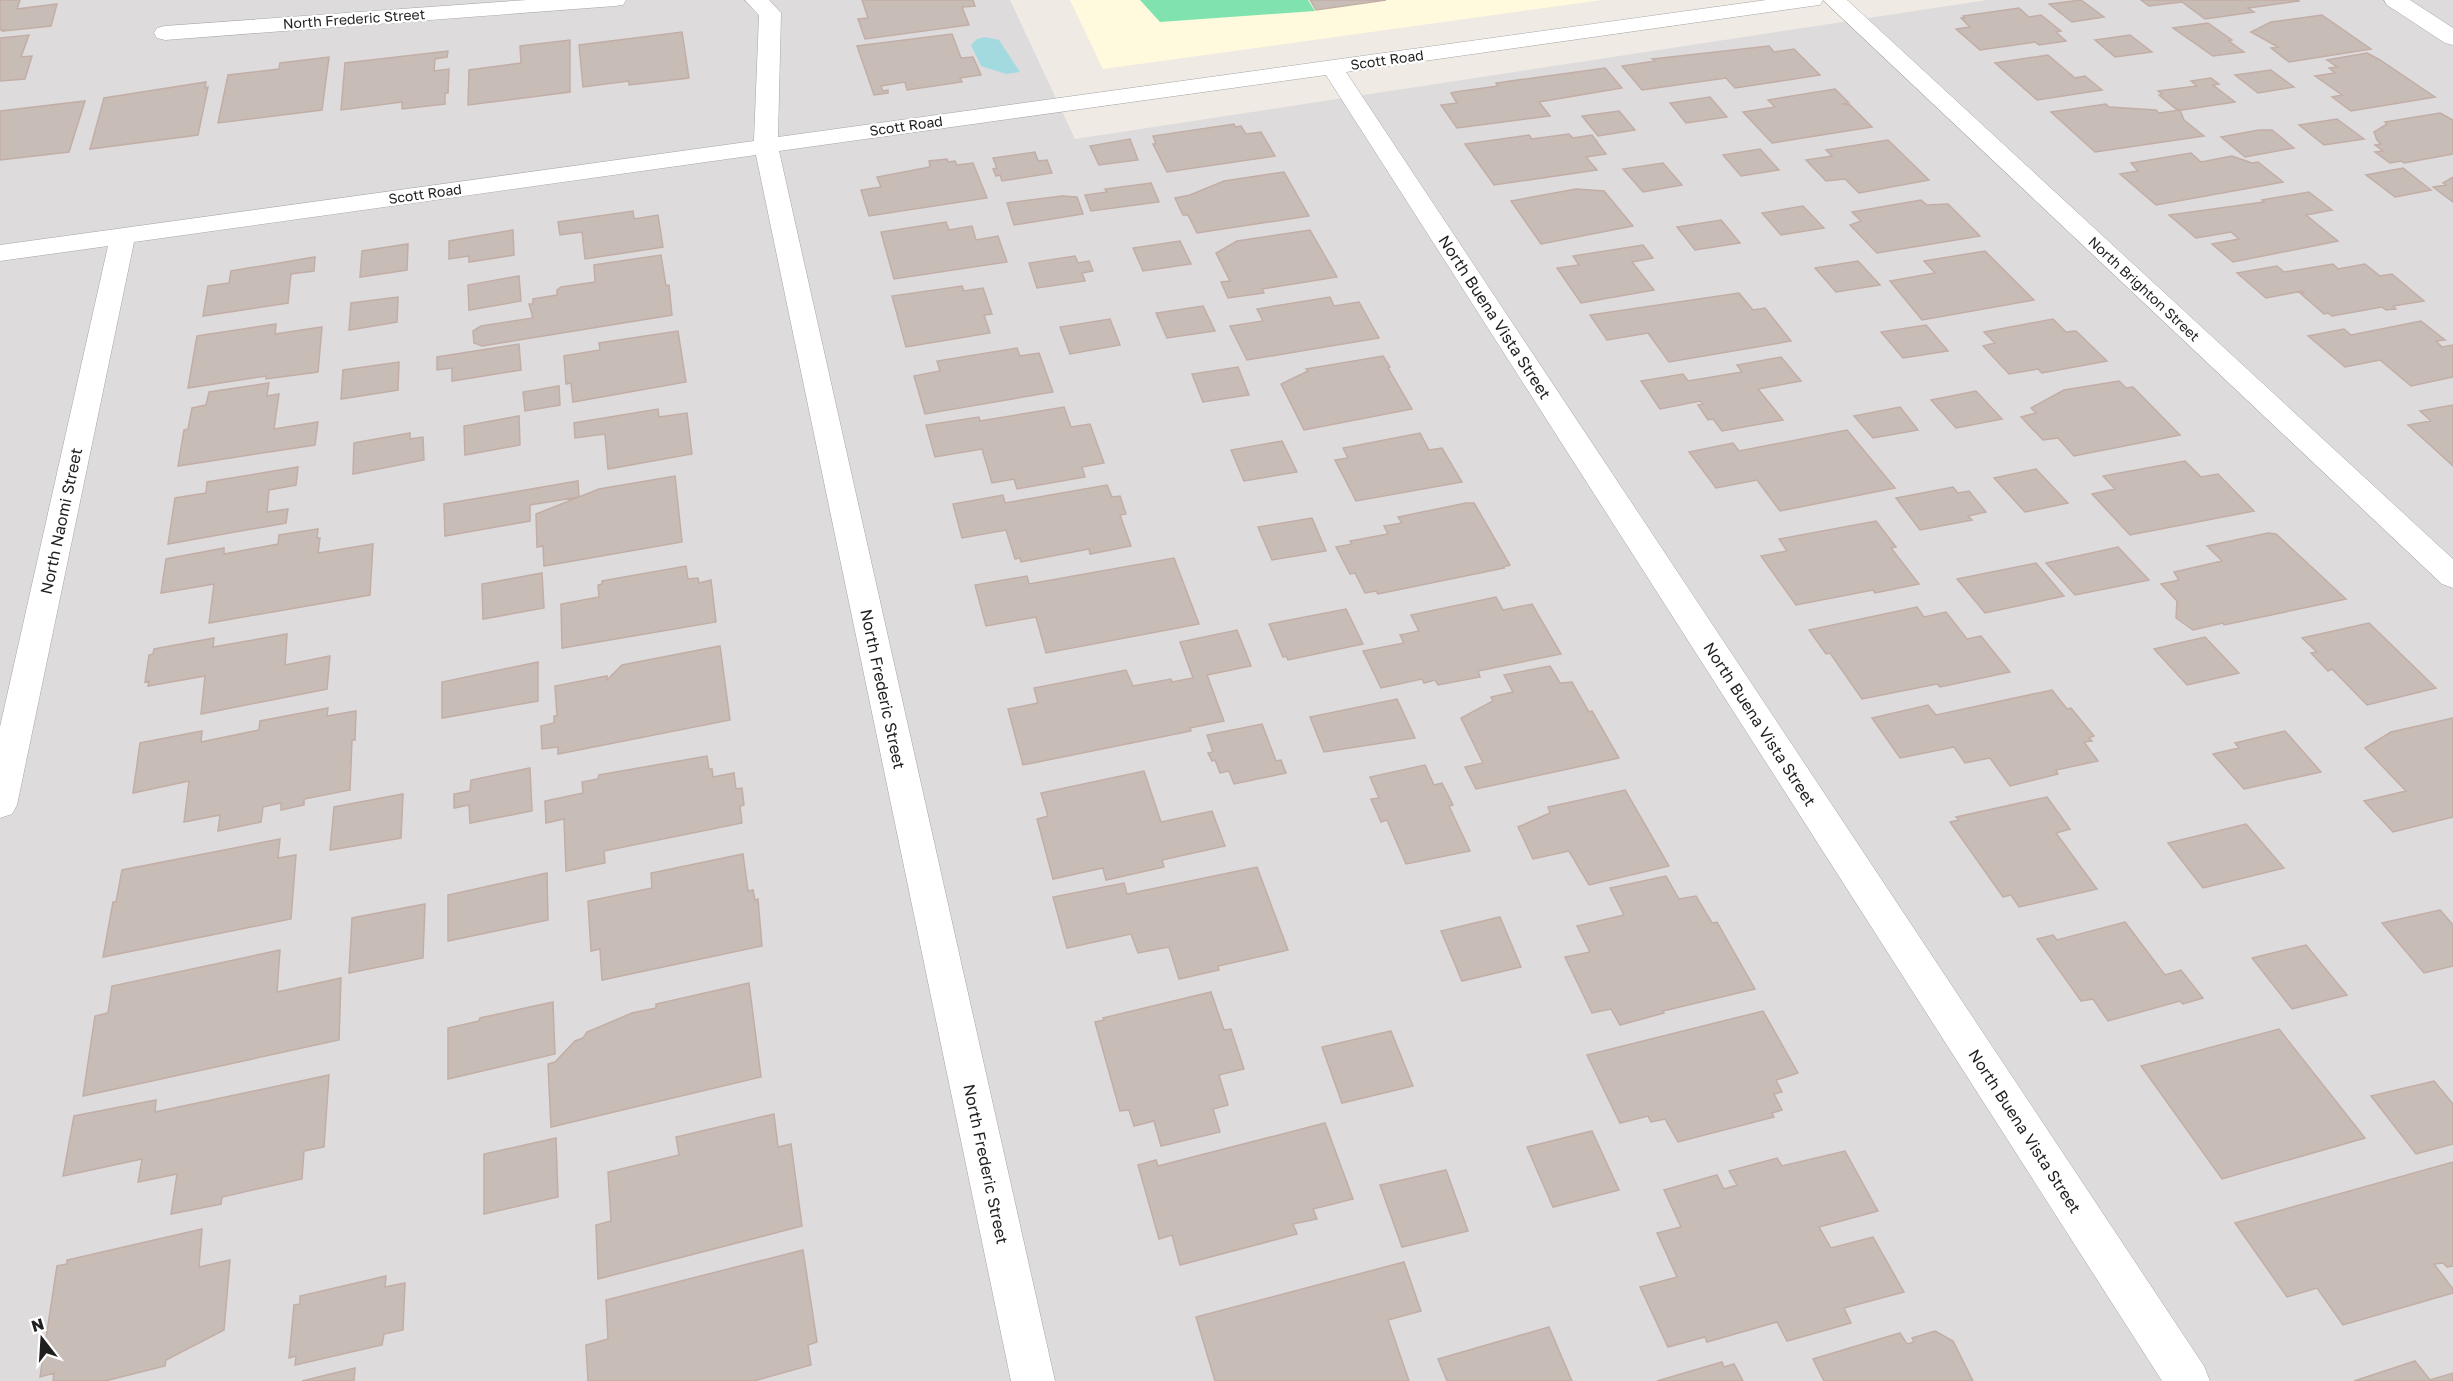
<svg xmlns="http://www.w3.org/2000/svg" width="2453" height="1381" font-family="'Golos Text',sans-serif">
<rect width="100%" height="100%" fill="#f0eae4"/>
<path fill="#dddbdc" d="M0,0H1010L1075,139L1987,0H2453V1381H0Z"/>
<path fill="#fffade" d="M1070,0H1602L1103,69Z"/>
<path fill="#80e2ae" d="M1140,0H1308L1315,11L1160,22Z"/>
<path fill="#a3dadf" d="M985,37L999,40L1020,72L1006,74L981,66L971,45L977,39Z"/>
<path fill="#c8bcb7" stroke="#c2aea6" stroke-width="1.5" d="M0,0H20L17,9L57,4L51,26L3,31L4,30H0Z
M862,0H973L975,6L962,7L969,25L865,39L858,19L868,18Z
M1310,0H1386L1316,10Z
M2081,0L2104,17L2072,22L2049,4Z
M2141,0H2298L2299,1L2248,8L2254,12L2205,19L2182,2L2149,6Z
M2019,8L2029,17L2041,15L2061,31L2056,32L2066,41L2039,45L2035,42L1980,50L1956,29L1970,27L1961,18H1965L1963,16Z
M2322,15L2371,49L2289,62L2271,48L2278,47L2251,32L2271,22Z
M2208,23L2232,40L2229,41L2244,52L2213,56L2173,28Z
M682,32L689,78L629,85V81L583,87L579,45Z
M952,34L961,58L973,57L981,75L960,78L962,82L907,90L905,82L881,86L883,91L888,90V93L874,95L857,46Z
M29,35L21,57L32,56L25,79L0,81V38Z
M2130,35L2152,52L2115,57L2095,40Z
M570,40V92L468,105L469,70L521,63L520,46Z
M1769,46L1774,52L1794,49L1820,75L1735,88L1726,78L1642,90L1622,66L1655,61L1652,59Z
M448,51L447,57L435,59L434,71L449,69L448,93H445V104L402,109V102L341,110L345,63Z
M2367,53L2380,60L2435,97L2351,111L2332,97L2342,95L2315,76L2335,73L2329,68L2337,67L2327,60Z
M2048,55L2075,78L2085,76L2102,90L2037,100L1995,63Z
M329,57L322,110L218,123L228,75L279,69L280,63Z
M1605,68L1622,88L1539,102L1550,116L1457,128L1441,105L1457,103L1451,93L1455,92L1498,86L1496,83Z
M2271,70L2294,87L2258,93L2235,75Z
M2211,78L2219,84L2213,85L2235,102L2182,110L2176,109L2159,95L2162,94L2158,91L2197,86L2191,81Z
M206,82L205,88L208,87L198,135L90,149L104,98Z
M1835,89L1849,103L1842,104L1850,105L1872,127L1772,143L1743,112L1775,107L1768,100Z
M1710,97L1727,117L1686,123L1670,103Z
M85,101L69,152L0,160V111Z
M2106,104L2109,107L2156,110L2159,113L2180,110L2184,120L2204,136L2095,152L2051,112Z
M1619,111L1635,130L1598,136L1582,116Z
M2440,113L2453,120V154L2404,163L2401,161L2390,163L2375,152L2383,151L2375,145L2381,144L2377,140L2374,132L2387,124L2385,122Z
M2337,119L2364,139L2324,145L2299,125Z
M1234,124L1235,127L1241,126L1246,134L1261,132L1275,156L1167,172L1153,144H1156L1153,136Z
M2259,130H2272L2294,148L2245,157L2221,137Z
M1569,134L1573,138L1592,135L1606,154L1586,157L1597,170L1494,185L1465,144L1529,135L1532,139Z
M1130,139L1138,160L1099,165L1090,146Z
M1888,140L1929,180L1859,193L1845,179L1826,181L1806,160L1832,156L1826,150Z
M1760,149L1779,170L1741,176L1723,155Z
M1035,152L1038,161L1047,160L1052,173L1002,181L1000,175L996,176L993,169L997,168L993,158Z
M2191,153L2201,162L2232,156L2252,163L2258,162L2283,182L2156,205L2120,174L2138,171L2131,163Z
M947,159L948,162L955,161L957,165L973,163L987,198L869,216L861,190L881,187L877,177L930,167L929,161Z
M1663,163L1682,185L1643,192L1623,169Z
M2403,168L2431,190L2395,197L2366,175Z
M1284,172L1309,216L1197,233L1188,215H1183L1175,198L1190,195L1224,181Z
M2453,177V202L2433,187L2446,185L2443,183Z
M1151,183L1159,202L1091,211L1085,195L1107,192L1105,189Z
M1576,189L1604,191L1633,226L1541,244L1511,201Z
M2309,192L2332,210L2306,215L2338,241L2233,262L2212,244L2239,239L2231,232L2196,238L2169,215L2264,202L2262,200Z
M1062,196L1077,197L1083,214L1014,225L1007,203Z
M1921,200L1927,205L1948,204L1980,236L1877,253L1850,225L1861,221L1852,212Z
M1803,206L1824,228L1781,235L1762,213Z
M633,211L634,219L658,215L663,247L585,259L582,232L560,235L558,222Z
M1721,220L1740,243L1695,250L1677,227Z
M946,222L949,230L972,226L976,240L998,236L1007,262L894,279L881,232Z
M513,230L514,255L469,262V256L449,259V241Z
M1310,230L1337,277L1262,289L1264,293L1228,298L1221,282L1230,281L1216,253L1237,241Z
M1180,241L1191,264L1143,271L1133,248Z
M408,244L407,270L360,277L362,251Z
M1643,245L1653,258L1632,262L1654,290L1581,303L1557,268L1579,265L1573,256Z
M1985,251L2034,300L1922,320L1890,281L1935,273L1924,261Z
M661,255L666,286L669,285L672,315L482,346L474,343L473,331L481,326L533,318L529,304H533V299L557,295V290L561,287L595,282L594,265Z
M1075,256L1078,263L1089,261L1093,271L1082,273L1085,281L1037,288L1029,263Z
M315,257L314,271L291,274L288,303L203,316L208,286L229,283L231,271Z
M1858,261L1880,285L1836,292L1815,268Z
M2333,264L2338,269L2365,264L2380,276L2392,274L2424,301L2393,306L2396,309L2386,310L2382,307L2332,316L2328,313L2324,314L2300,293H2304L2302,291L2266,298L2237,273L2277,266L2284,272Z
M519,276L521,301L469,310L468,285Z
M962,286L964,291L983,288L992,314L984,315L990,333L906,347L892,296Z
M1739,293L1753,310L1765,308L1791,341L1669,362L1648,333L1607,340L1590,315Z
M398,297L397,322L349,330L351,303Z
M1330,297L1334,306L1359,302L1379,338L1247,360L1230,326L1263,321L1257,309Z
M1203,306L1215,331L1167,338L1156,313Z
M1110,319L1120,345L1070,354L1060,327Z
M2053,319L2066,332L2076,331L2107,361L2042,373L2038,369L2009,374L1983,346L1995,343L1984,332Z
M2421,321L2445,340L2436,341L2442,347L2453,345V377L2411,386L2380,360L2345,367L2308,336L2344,329L2351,335Z
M276,324L275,334L322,327L318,372L266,379V376L188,388L197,336Z
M1926,325L1948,351L1903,358L1881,332Z
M678,331L686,382L573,402L571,383L566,384L564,356L600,350L599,343Z
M519,344L521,370L452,381V368L437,370V357Z
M1017,348L1020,356L1039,353L1053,392L925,414L914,376L940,371L937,361Z
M1383,356L1390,367L1388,368L1412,409L1304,430L1281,384L1308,371L1306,369Z
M1781,357L1801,381L1758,389L1783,420L1722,431L1713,419L1708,420L1698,405L1703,404L1700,401L1660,409L1641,381L1683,374L1688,381L1742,372L1737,365Z
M399,362L398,390L341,399L343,370Z
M1238,367L1249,395L1203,402L1192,374Z
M2119,381L2126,388L2133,387L2180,435L2074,456L2058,438L2043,440L2021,417L2036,413L2031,408L2064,390Z
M269,383L267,396L279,394L274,429L318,422L315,445L178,466L184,430L188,429L192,408L206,405L209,392Z
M559,386L560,405L525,411L523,392Z
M1976,391L2002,419L1956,428L1931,400Z
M2453,405V466L2408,425L2431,421L2420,411Z
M1064,407L1071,427L1090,424L1104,463L1082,467L1085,477L1017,489L1014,479L992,483L982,449L935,457L926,425L979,417L980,421Z
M1900,407L1918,430L1873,438L1854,416Z
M658,409L659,417L687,413L692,454L608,469L605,434L575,438L574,423Z
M519,416L520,445L465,455L464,426Z
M1847,430L1895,488L1780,511L1757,480L1716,488L1689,452L1733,443L1739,451Z
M410,433V439L423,437L424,460L353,474L354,443Z
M1420,433L1429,450L1442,448L1462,482L1356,501L1335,460L1348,458L1343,448Z
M1282,441L1297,472L1244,481L1231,450Z
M2185,461L2201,477L2218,474L2254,511L2130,535L2092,494L2115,489L2103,476Z
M298,467L296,485L269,490L267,512L288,509L286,523L168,544L175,498L206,493L207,482Z
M2036,469L2068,503L2025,512L1994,478Z
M675,476L682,542L544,566L543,546L537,547L536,514L599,489Z
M578,481L579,497L530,505V521L445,536L444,504Z
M1107,485L1112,497L1120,496L1126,514L1120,515L1131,546L1090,554L1089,549L1021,562L1020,558L1015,559L1006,530L962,538L953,504L1003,495L1005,503Z
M1953,487L1958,493L1969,491L1986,512L1968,516L1972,520L1920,530L1896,498Z
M1466,503H1474L1510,565L1503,567L1504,568L1378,594L1376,591L1365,593L1355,573L1350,574L1336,547L1352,544L1350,541L1388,534L1384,526L1402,523L1398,517Z
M1312,518L1326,551L1272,560L1258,527Z
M1876,521L1896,547L1891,548L1919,584L1875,593L1873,590L1796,605L1761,556L1787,551L1779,539Z
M318,529L317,538H320L318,553L373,544L370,595L209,623L214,584L161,593L166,559L224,548V554L278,544L279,535Z
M2268,533L2276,534L2346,599L2224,625L2223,623L2193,630L2176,618L2177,601L2161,584L2179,580L2174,572L2222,561L2207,546Z
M2118,547L2149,580L2075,595L2046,563Z
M1174,558L1199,624L1046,653L1036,617L986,626L975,585L1027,576L1029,584Z
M2036,563L2064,596L1985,613L1957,579Z
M686,566L688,579L698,578L699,583L711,580L716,622L562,648L561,604L599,597L598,585L602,584V581Z
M542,573L544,608L483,619L482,584Z
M1496,597L1503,610L1532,604L1561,654L1478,671L1480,677L1438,685L1435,680L1424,683L1422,679L1381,688L1363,651L1404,643L1400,635L1419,631L1411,615Z
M1917,607L1924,617L1946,612L1967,639L1981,636L2010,672L1940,687L1937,684L1862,699L1830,653L1826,654L1809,630Z
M1346,609L1363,644L1288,660L1286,656L1283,657L1269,624Z
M2369,623L2436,688L2367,705L2332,669L2328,671L2311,653L2317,652L2302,638Z
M1237,630L1251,666L1207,675L1224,721L1190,728L1191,731L1023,765L1008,709L1038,703L1034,688L1126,670L1133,686L1171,679L1172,682L1193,678L1180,642Z
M287,634L285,665L330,656L327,689L201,714L205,676L148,686L149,681L145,682L149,655L153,654L154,649L214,638L213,647Z
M2205,637L2239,673L2187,685L2154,649Z
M720,646L730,720L558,754V747L542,749L541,726L554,723V716H557L555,686L607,676V680L622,665Z
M538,662V701L442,718V682Z
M1550,666L1560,683L1572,682L1589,712L1592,711L1619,758L1476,789L1465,767L1483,763L1461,718L1493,701L1491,697L1513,692L1504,675Z
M2052,690L2067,709L2071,708L2094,736L2089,738L2092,741L2084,742L2098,761L2056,770L2058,774L2010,786L1990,758L1965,763L1954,747L1900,758L1872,718L1928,705L1936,715Z
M1397,699L1415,738L1324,752L1310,717Z
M328,708L327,716L356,711L355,740H352L350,790L304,799V805L281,810V803L263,807L261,822L218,831L220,815L184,822L189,781L133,793L140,743L202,731L201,742L259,730L260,721Z
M2453,718V817L2393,832L2364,801L2406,791L2365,748L2391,732Z
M1262,724L1276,761L1281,760L1286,773L1234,784L1229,771L1220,773L1215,760L1212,761L1208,753L1213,752L1207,735Z
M2285,731L2321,772L2244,789L2213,754L2239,748L2235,743Z
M707,756L709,769H712L713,777L734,773L736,789L742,788L744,805L740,806L742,823L604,851L605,863L566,871L564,819L546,823L545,801L583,793L582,782L598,779L599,775Z
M1425,765L1434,785L1442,783L1453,805L1449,806L1470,851L1406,864L1387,820L1381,822L1371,799L1379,798L1370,777Z
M530,768L532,811L470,823L469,805L454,808V794L470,791L471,780Z
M1144,771L1161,822L1212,811L1225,846L1162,860L1164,867L1106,880L1103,868L1053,879L1037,819L1048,816L1041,793Z
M1625,790L1669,866L1589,885L1569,851L1533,859L1518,827L1550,813L1548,807Z
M403,794L401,838L330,850L334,807Z
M2047,797L2070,829L2056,833L2097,889L2019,907L2011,895L2003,897L1950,822L1959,820L1956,817Z
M2246,824L2284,868L2203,888L2168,843Z
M280,839L278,858L296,855L291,919L103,957L113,902H116L122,870Z
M743,854L748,891L753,890L755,900L758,899L762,946L602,980L600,949L591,951L588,901L652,888L651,873Z
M1257,867L1288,950L1218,966L1219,970L1179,979L1169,947L1138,953L1131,934L1067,948L1053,897L1124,883L1127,894Z
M547,873L548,920L448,941V895Z
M1666,876L1679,899L1696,896L1712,923L1717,922L1755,989L1663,1011L1664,1013L1620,1025L1611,1009L1592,1013L1565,957L1590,952L1577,926L1624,915L1610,888Z
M425,904L423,958L349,973L352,918Z
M2440,910L2453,925V966L2424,973L2382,923Z
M1500,917L1521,967L1462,981L1441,931Z
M2125,922L2165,975L2181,970L2203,998L2183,1004L2180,1001L2108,1021L2093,999L2081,1001L2037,939L2053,935L2057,940Z
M2306,945L2347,995L2292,1009L2252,958Z
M280,950L277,992L341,978L339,1040L83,1096L95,1016L108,1013L112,986Z
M749,983L761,1077L551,1127L548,1064L555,1062L575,1041L583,1038L587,1032L632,1013L656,1008V1004Z
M1211,992L1224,1030L1231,1029L1244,1069L1219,1075L1228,1105L1213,1109L1220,1132L1161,1146L1154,1121L1134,1126L1129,1110L1120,1111L1095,1022L1104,1020L1103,1018Z
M553,1002L555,1054L448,1079V1028L479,1021L480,1018Z
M1763,1011L1798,1073L1776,1080L1782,1092L1774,1094L1782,1110L1772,1113L1774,1117L1678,1142L1665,1119L1651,1122L1648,1116L1620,1123L1587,1055Z
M2279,1029L2365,1138L2222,1179L2141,1066Z
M1391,1031L1413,1086L1342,1103L1322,1047Z
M329,1075L324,1147L304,1151L302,1179L222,1197L221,1204L171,1214L177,1174L138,1182L142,1159L63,1176L74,1116L156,1100L155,1112Z
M2434,1081L2453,1104V1144L2416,1154L2371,1096Z
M774,1114L778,1147L791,1144L802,1226L598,1279L596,1225L611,1221L608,1172L679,1155L676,1137Z
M1325,1123L1353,1199L1313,1209L1317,1219L1293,1224L1297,1234L1180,1265L1172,1235L1159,1239L1138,1165L1156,1160L1158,1166Z
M1592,1131L1619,1190L1553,1207L1527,1147Z
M556,1138L558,1197L484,1214V1154Z
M1845,1151L1878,1211L1819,1227L1831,1248L1873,1237L1904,1292L1844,1308L1851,1323L1787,1341L1777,1322L1707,1342L1705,1337L1668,1347L1640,1287L1677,1277L1657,1233L1681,1227L1664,1190L1717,1175L1724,1189L1737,1185L1729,1171L1777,1158L1782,1166Z
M2453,1162V1266L2447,1267L2443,1263L2434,1264L2453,1289V1293L2343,1325L2317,1288L2287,1297L2235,1223Z
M1446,1170L1468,1231L1402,1247L1380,1185Z
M202,1229L199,1267L230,1260L224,1330L166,1360L165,1366L105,1381H53L54,1373L40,1377L57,1266L67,1264V1260Z
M803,1250L817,1342L808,1345L811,1365L754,1381H588L586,1345L608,1339L606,1300Z
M1404,1262L1421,1311L1388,1320L1409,1381H1215L1196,1317Z
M386,1276L385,1287L405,1283L403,1330L384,1334L382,1345L295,1365L296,1356L289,1358L294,1305L300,1304V1296Z
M1549,1327L1572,1381H1447L1438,1359Z
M1935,1331L1953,1341L1973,1381H1824L1813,1359L1900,1333L1907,1344L1914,1342L1912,1338Z
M2415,1361L2430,1380L2453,1373V1381H2354Z
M1722,1362L1724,1367L1734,1364L1743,1381H1657Z
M355,1368L354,1381H302Z"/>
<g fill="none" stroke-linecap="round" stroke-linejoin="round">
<defs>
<path id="minor" d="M527,0H626L623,5L615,6L165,40L157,38L154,33L157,28L165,26Z
M745,0H769L781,13L778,137L1766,0H1823L1820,5L1812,6L1346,72L2204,1366L2210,1381H2162L1326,75L779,151L1055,1381H1011L756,155L134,242L17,805L12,814L0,818V727L108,246L0,261V245L754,141L759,15Z
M1823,0H1847L2453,559V588L2442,584Z
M2384,0H2410L2453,28V45L2445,43L2387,5Z"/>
</defs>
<use href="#minor" stroke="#a6a6a6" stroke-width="1"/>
<use href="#minor" fill="#fff" fill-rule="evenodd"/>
</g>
<g text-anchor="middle" stroke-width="4.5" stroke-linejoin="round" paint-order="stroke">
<g font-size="14" fill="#1f1f1f" stroke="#fff">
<text transform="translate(354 19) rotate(-4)" y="5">North Frederic Street</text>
<text transform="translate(1387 60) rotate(-8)" y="5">Scott Road</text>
<text transform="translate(906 126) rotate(-8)" y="5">Scott Road</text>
<text transform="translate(425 194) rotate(-8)" y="5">Scott Road</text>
<text transform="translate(2144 289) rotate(43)" y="5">North Brighton Street</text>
</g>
<g font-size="16" fill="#1f1f1f" stroke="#fff">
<text transform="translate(1495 317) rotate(57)" y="6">North Buena Vista Street</text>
<text transform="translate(61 521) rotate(-78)" y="6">North Naomi Street</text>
<text transform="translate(883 689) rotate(78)" y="6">North Frederic Street</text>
<text transform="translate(1760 724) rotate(57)" y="6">North Buena Vista Street</text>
<text transform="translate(2025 1131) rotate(57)" y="6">North Buena Vista Street</text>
<text transform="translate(986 1164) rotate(78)" y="6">North Frederic Street</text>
</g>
</g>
<g transform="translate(42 1339) rotate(343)" stroke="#ffffff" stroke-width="4.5" paint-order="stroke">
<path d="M0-4.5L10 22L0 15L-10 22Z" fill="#1f1f1f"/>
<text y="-9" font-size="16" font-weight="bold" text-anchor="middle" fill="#1f1f1f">N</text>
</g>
</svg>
